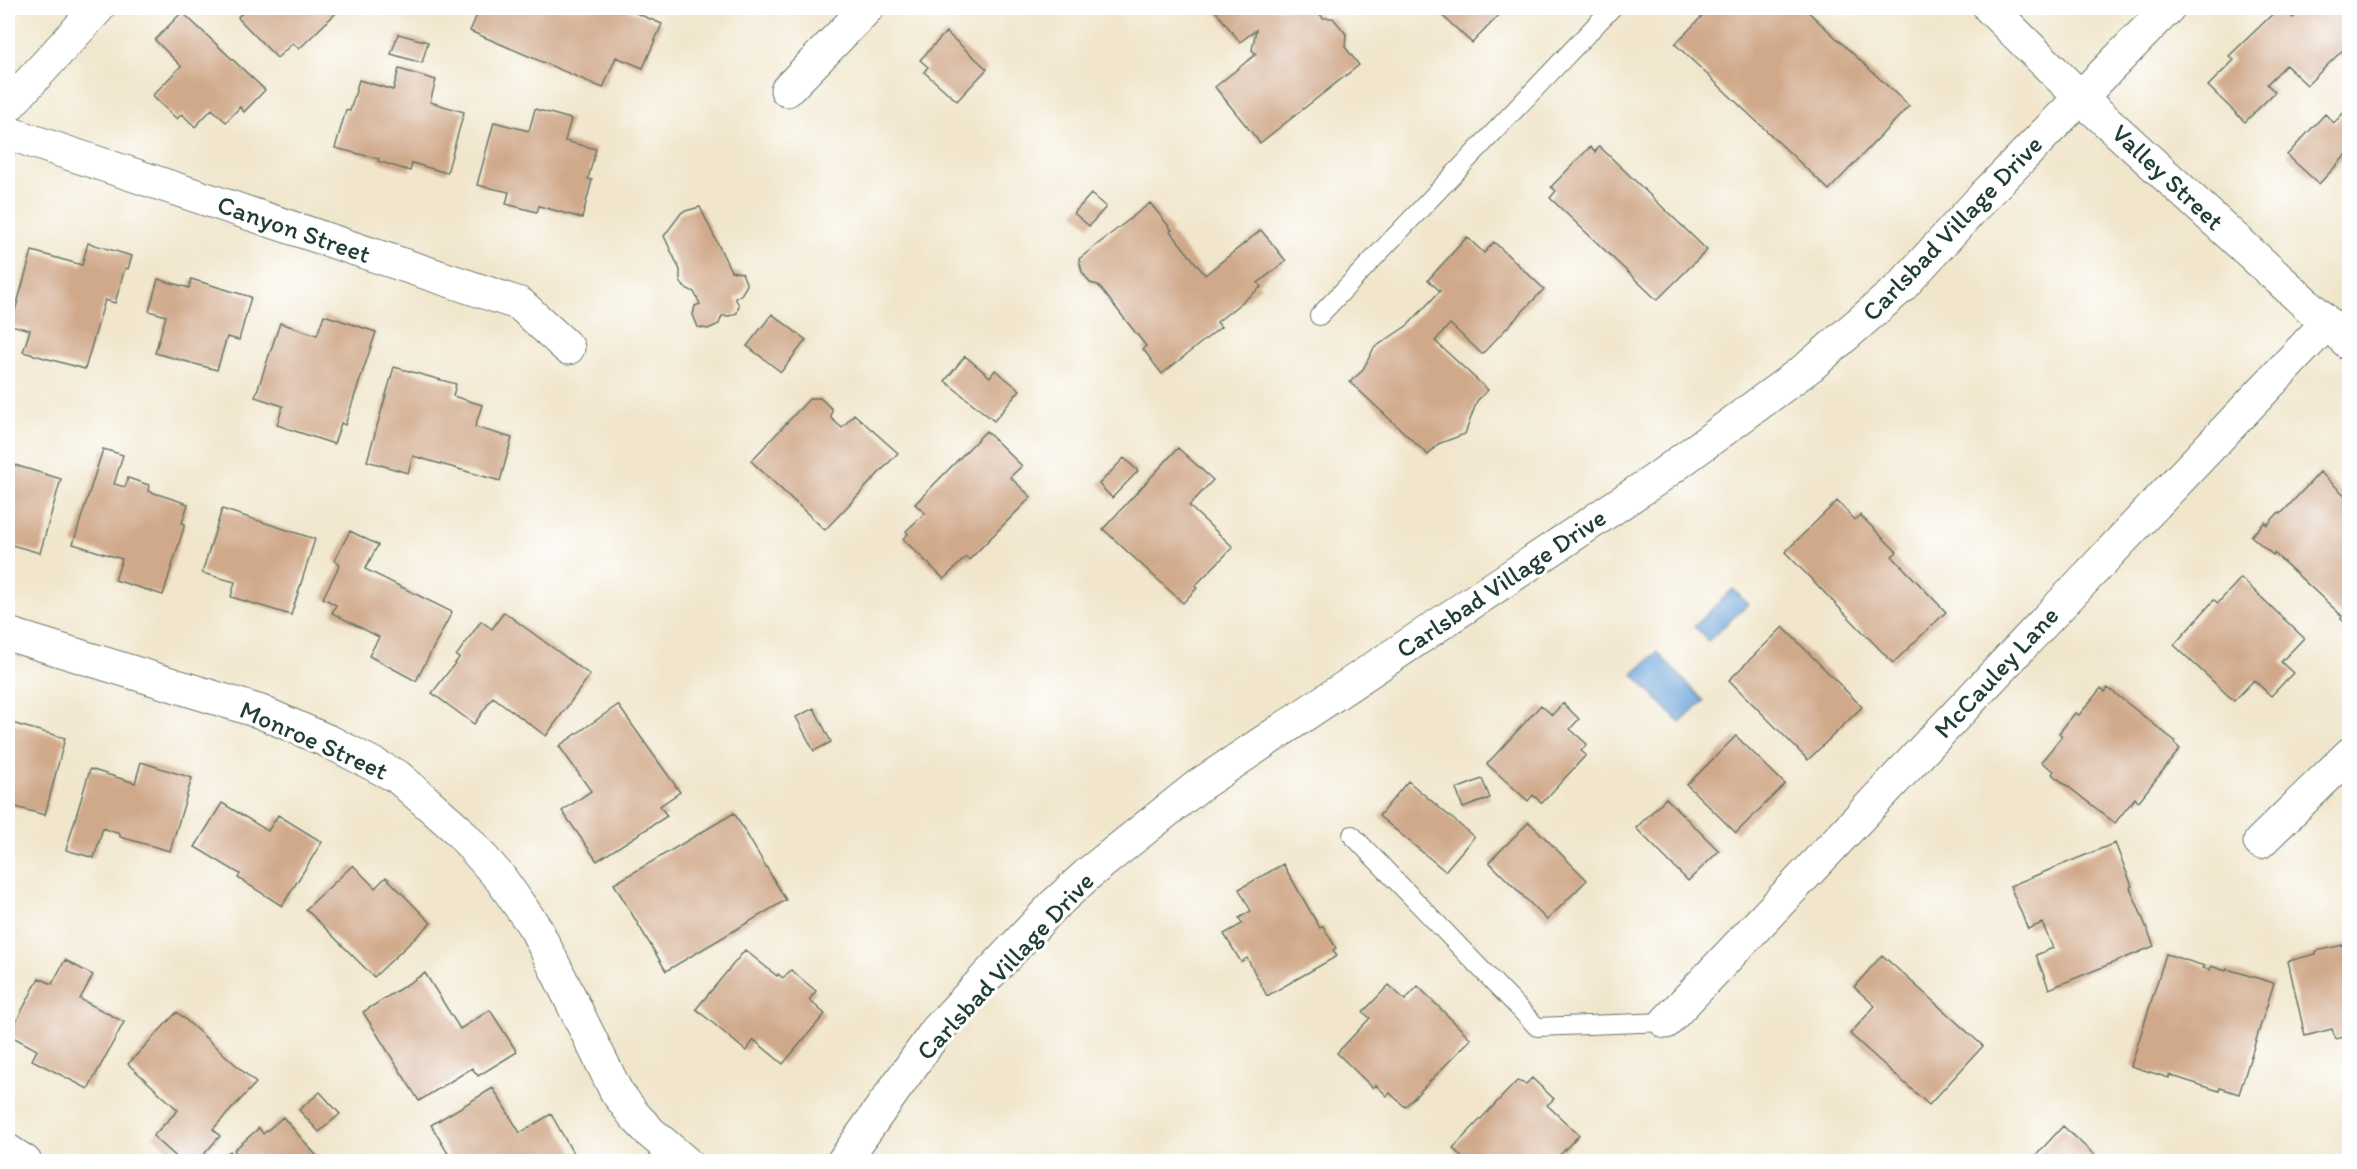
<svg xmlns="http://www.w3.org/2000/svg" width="2357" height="1169" font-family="Itim,sans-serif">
<rect width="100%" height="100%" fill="#fff"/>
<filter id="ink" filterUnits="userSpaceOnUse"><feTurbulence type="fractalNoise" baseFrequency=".0167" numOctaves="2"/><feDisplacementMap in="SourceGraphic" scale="12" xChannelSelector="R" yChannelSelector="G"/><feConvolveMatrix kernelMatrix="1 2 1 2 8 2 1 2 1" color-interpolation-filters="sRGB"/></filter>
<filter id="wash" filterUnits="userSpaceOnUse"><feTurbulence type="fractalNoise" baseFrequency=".008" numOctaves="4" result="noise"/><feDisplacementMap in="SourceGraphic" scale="24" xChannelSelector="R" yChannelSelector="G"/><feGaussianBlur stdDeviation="1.35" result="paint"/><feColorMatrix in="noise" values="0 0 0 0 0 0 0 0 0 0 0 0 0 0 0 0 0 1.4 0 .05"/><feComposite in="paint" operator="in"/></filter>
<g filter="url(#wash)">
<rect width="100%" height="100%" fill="#f1e6cc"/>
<path fill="#67a0d6" stroke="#436e85" stroke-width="1.5" d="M1733,589L1748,604L1708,641L1694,626Z
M1657,652L1704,701L1680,723L1633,674Z"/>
<g id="blocks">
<path fill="#d0a98a" d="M8,8H14L11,17L8,16Z
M247,8H341L299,49L293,43L277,58L239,19L238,17Z
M480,8H624L662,24L643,68L616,57L603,88L470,31Z
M1213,8H1315L1323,18H1333L1346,34L1345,47L1359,65L1260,143L1215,87L1256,54L1252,50L1256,30L1240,42Z
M1434,8H1506L1472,43Z
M1710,8H1804L1909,106L1829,190L1675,44Z
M2279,8H2282L2293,18L2303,8H2350V43L2307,85L2286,65L2267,84L2275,92L2245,122L2208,86L2234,60L2229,56Z
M182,12L265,90L244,112L240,107L226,122L212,109L195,127L182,114L177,119L152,96L181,66L155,40Z
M946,32L987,69L957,101L924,72L928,67L920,60Z
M398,34L428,42L422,63L391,54Z
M399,69L436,80L430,102L464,112L447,173L412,163L410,171L378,161L379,159L335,148L346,110L350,111L359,80L393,90Z
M2350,106V158L2346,155L2319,184L2287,155L2325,114L2334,123Z
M535,109L571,119L565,141L596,149L588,179L592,180L582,218L539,206L537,212L506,204L509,192L477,185L494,122L529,131Z
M1599,146L1707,250L1657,300L1550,198L1556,191L1551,187L1590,147L1595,152Z
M1091,194L1106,207L1089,226L1074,213Z
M1150,203L1172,230L1170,231L1205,275L1261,230L1286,261L1258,283L1261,287L1217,322L1221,327L1162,374L1143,349L1146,346L1098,285L1090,283L1082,272L1079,259Z
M700,207L731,271L742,273L747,285L741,295L735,298L739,305L737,313L729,316H722L719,324L708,329L698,327L693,315L695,306L700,304L694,292L684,287L680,281V270L664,236L682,212Z
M1467,237L1484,253L1494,242L1544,289L1482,354L1450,324L1435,341L1488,390L1477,401L1465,434L1438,444L1428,455L1350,382L1362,371L1374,348L1408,325L1440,291L1428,280Z
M88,243L132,256L128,269L125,268L115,303L105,300L85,369L23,352L30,330L11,325L32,251L82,265Z
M158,279L189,288L191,279L251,297L239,340L227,337L217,370L155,353L166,316L149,311Z
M772,314L806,340L781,372L747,346Z
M324,315L376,332L345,425L341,423L334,444L277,425L283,406L255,397L280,323L317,335Z
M965,356L990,377L995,370L1020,390L994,421L945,381Z
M394,367L456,384L453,396L482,405L475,427L512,438L500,481L413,456L408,473L367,461Z
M810,398H820L832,409L831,418L842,428L854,414L898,453L825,530L751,461Z
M986,431L1022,466L1010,477L1031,497L969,560L966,557L944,579L903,539L908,534L906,531L925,513L915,504Z
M1178,448L1213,480L1189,506L1233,547L1195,586L1197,588L1183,603L1103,529Z
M103,449L123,455L114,484L125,487L128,478L149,485L148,491L188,504L182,523L185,524L163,595L115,580L122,559L73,544Z
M1124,458L1138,471L1112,498L1099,484Z
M8,463L61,479L40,553L8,544Z
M2320,472L2350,500V621L2347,624L2341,619L2342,616L2274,553L2273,555L2251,536L2265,522L2267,525L2279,512L2281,514Z
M1837,501L1855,520L1860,515L1897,552L1892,556L1946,612L1893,663L1785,552Z
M222,509L315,539L291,615L231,597L235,582L202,573Z
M350,531L378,545L365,569L452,612L416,681L369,656L379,637L332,613L336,605L323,598L340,564L334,561Z
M2241,578L2304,638L2281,662L2293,673L2271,696L2254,680L2234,701L2174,645L2214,600L2218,603Z
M504,612L590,675L546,736L493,697L474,724L432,693L459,658L456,656L481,621L492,629Z
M1783,627L1862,707L1808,760L1729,680Z
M2101,688L2105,692L2108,688L2175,741L2174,743L2180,749L2138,802L2135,798L2115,823L2052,774L2054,771L2041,762L2062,736L2059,733L2075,713L2079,715Z
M1563,703L1579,719L1570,729L1587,744L1581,751L1586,755L1542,803L1533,795L1528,801L1487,764L1541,705L1552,715Z
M618,705L680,792L660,806L667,816L597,861L562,811L591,791L559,746Z
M814,708L831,742L814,751L796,717Z
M8,722L65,738L45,815L8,805Z
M1736,736L1785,784L1736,833L1687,785Z
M141,762L192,778L170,851L120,837V834L103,828L94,858L66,850L90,769L135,783Z
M1482,779L1490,798L1463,808L1456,789Z
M1408,781L1474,837L1445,871L1379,816Z
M1666,798L1719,851L1688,881L1636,828Z
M222,803L268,831L278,815L322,842L282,906L238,878L240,874L195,847Z
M734,813L786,900L666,971L614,884Z
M1529,822L1587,880L1547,920L1489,862Z
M2115,843L2132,886L2130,887L2154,946L2049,989L2036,955L2053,948L2042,923L2028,929L2010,886Z
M1283,864L1320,928L1323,926L1336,948L1333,950L1337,956L1267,996L1247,958L1241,962L1224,934L1242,924L1239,918L1251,911L1239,889Z
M353,865L375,888L386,877L431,923L374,977L306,909Z
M2347,944L2350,948V1036L2335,1039L2332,1029L2305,1036L2288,961L2316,954V951Z
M745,950L777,976L778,974L783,978L791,970L816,991L809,1000L825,1014L783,1064L754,1040L746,1051L696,1009Z
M2166,954L2205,966L2203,968L2210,970L2211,966L2226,971L2227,969L2274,983L2239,1094L2220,1088L2219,1091L2169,1075V1078L2131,1066Z
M1882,955L1983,1046L1929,1105L1850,1034L1875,1006L1854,987Z
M65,960L93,975L80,999L124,1022L88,1089L32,1060L37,1050L9,1035L39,978L52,984Z
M425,973L460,1029L490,1010L517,1052L478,1076L472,1068L419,1101L363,1012Z
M1389,985L1405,1000L1418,986L1471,1039L1405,1107L1390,1093L1387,1096L1376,1085L1373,1088L1337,1053L1370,1018L1363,1012Z
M177,1012L256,1083L213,1129L220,1136L197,1162H182L153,1136L178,1110L128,1064Z
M1532,1078L1554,1099L1547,1105L1579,1135L1553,1162H1466L1453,1148L1517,1081L1526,1084Z
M493,1088L520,1133L551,1114L578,1162H453L431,1125Z
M320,1092L340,1114L319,1132L299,1110Z
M283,1117L322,1162H218L230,1151L236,1158L238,1155L234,1150L259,1128L263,1134Z
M2063,1126L2102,1162H2030Z"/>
</g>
</g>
<g filter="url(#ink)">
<use href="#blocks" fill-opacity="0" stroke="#687869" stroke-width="1.5"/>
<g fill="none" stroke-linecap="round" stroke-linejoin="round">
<defs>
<path id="service" d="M1319,316L1612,8
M1352,835L1537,1027L1666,1022"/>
<path id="minor" d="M787,90L867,8
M8,106L98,8
M8,133L520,304L568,348
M2260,842L2350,754
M1666,1022L2327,323
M8,1151L25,1162"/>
<path id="tertiary" d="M1990,8L2080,97L2350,344"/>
<path id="secondary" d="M8,634L261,712L332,743L398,777L457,829L501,879L536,929L616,1091L634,1115L651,1133L685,1162"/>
<path id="primary" d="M843,1162L937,1030L1053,906L1089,873L1198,786L1655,480L1810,366L1901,287L1986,194L2168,8"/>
</defs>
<use href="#service" stroke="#687869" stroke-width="20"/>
<use href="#minor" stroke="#687869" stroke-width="35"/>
<use href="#tertiary" stroke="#687869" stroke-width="35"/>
<use href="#secondary" stroke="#687869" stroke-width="35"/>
<use href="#primary" stroke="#687869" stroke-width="35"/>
<use href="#service" stroke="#fff" stroke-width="18"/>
<use href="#minor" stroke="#fff" stroke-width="33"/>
<use href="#tertiary" stroke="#fff" stroke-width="33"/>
<use href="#secondary" stroke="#fff" stroke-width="33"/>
<use href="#primary" stroke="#fff" stroke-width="33"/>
</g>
</g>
<g text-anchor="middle" stroke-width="6" stroke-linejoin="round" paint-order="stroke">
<g font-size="26" fill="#1f3d34" stroke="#fff">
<text transform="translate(2168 177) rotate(43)" y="9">Valley Street</text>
<text transform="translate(1952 228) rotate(-46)" y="9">Carlsbad Village Drive</text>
<text transform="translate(294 229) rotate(19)" y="9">Canyon Street</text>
<text transform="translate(1501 583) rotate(-34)" y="9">Carlsbad Village Drive</text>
<text transform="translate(1996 672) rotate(-47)" y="9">McCauley Lane</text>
<text transform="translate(314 740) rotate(24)" y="9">Monroe Street</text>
<text transform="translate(1005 966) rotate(-47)" y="9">Carlsbad Village Drive</text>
</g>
</g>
<rect width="2357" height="1169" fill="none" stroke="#fff" stroke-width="30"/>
</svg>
